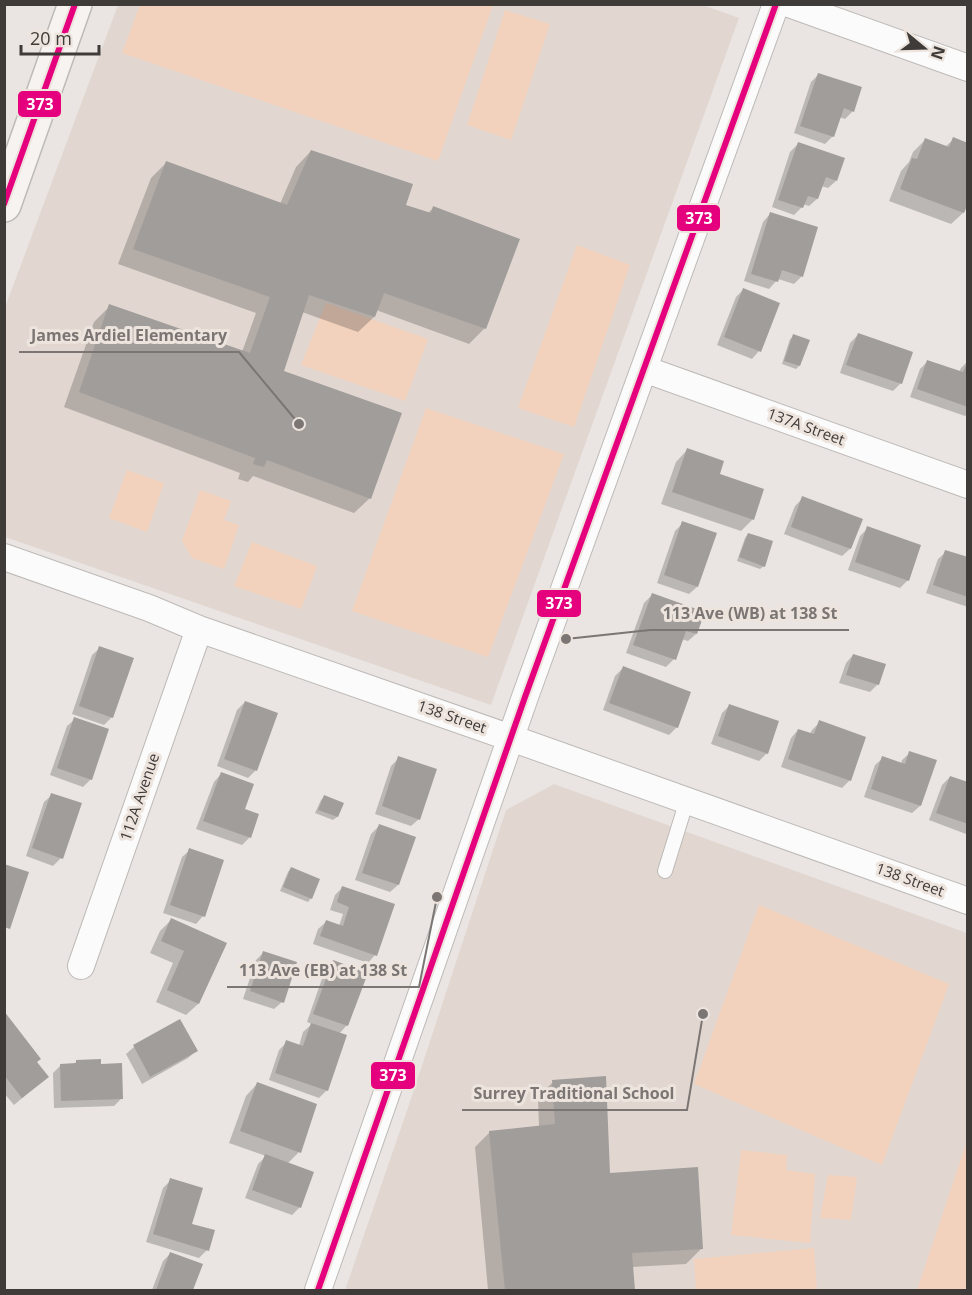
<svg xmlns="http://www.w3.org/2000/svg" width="972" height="1295" font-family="'Open Sans',sans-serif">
<rect width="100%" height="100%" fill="#eae5e2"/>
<path fill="#e1d7d0" d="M700,4L739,18L491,705L5,537L4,310L118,5Z
M554,784L967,933V1290H345L412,1096L506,810Z"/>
<path fill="#f2d1bd" d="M140,5V4L493,5L438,161L122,53Z
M505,10L550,24L511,140L467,125Z
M577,245L630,265L574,427L518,408Z
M326,303L428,339L405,401L301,365Z
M426,408L564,454L488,657L352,611Z
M127,470L164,483L147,532L109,518Z
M200,490L231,501L224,520L239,525L224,569L192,558L182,541Z
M252,542L317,566L301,609L234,586Z
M759,905L949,984L882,1165L694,1084Z
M967,1141V1290H917Z
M741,1150L787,1155L786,1170L815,1174L810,1243L731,1235Z
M828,1175L857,1177L851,1220L820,1218Z
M814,1248L817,1290H696L694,1259Z"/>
<path fill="#0003" d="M819,74L853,111L845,119L839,117L833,136L825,144L794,133L811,82Z
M954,139L968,200L963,213L951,224L889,201L901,171L909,162L913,152L925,140L945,147Z
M798,144L836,181L828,188L821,186L817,199L809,206L803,204L802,207L794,215L772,207L790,152Z
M311,151L404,206L427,214L433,208L485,328L469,344L376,310L374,317L358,332L302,312L282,372L370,498L354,513L253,476L248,482L238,479L240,473L64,407L94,322L110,306L242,352L256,313L118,264L151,178L167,162L280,204L296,167Z
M770,214L802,276L794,284L778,279L769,289L744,281L763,222Z
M744,289L759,351L752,359L717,345L736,297Z
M858,335L901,383L893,391L840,373L850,343Z
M794,336L799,366L796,369L782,364L790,339Z
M928,361L959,372L961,368L968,361V413L965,416L910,397L920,369Z
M687,450L718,475L762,490L752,520L741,531L661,504L676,462Z
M803,498L850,549L842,556L784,534L795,506Z
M683,523L697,587L689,594L657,583L675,531Z
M868,528L908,580L900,588L848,570L860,536Z
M748,534L764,566L760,569L737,561L745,538Z
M946,552L968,559V607L926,593L938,559Z
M652,595L696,634L688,641L681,639L674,659L666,667L626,653L644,603Z
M100,648L112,717L104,725L72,714L92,655Z
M853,655L878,684L870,692L839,683L846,663Z
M623,668L677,727L669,735L603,710L615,676Z
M245,702L256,770L248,778L217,766L237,710Z
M729,706L767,753L759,761L711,744L722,713Z
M75,719L91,779L83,787L50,775L67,726Z
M820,722L850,780L842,788L781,767L791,738L798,730L810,734L812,730Z
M910,753L920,806L912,813L864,797L875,765L883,758L901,764L902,760Z
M399,758L419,819L411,826L375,814L391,766Z
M221,774L243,810L257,815L249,838L242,845L196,829L214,782Z
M950,777L968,784V833L966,834L929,820L942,785Z
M52,795L61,858L53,866L26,856L44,802Z
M324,797L342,804L337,817L333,820L315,813L321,800Z
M379,826L398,885L390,892L355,880L371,834Z
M190,850L203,916L196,924L163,913L182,857Z
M291,868L311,898L308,902L280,891L288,872Z
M343,887L375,955L368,963L313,944L318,929L326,922L339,926L343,914L330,910L335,895Z
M172,919L225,943L198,1004L186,1015L156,1002L173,963L150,953L160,931Z
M264,952L282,1002L274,1009L243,999L256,960Z
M333,962L347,1025L339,1034L327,1090L319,1098L269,1080L279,1050L287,1042L299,1046L303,1032L312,1024L307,1022L325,970Z
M4,1013L35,1062L47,1077L14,1105L4,1093Z
M179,1022L196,1051L188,1058L142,1084L126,1054L134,1047Z
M77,1061L100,1065L122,1098L114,1106L54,1108L53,1073L61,1065H73Z
M553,1082L609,1174L702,1248L686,1264L632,1267L634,1290H488L475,1147L490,1132L539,1127L538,1097Z
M257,1084L299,1152L287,1164L312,1173L299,1208L292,1215L245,1198L258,1164L266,1156L229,1143L246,1096Z
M171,1180L190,1225L207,1250L199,1258L146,1242L163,1188Z
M171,1253L201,1264L192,1290H152L163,1261Z"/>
<path fill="#a19d9b" d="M818,73L862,87L854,112L844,108L834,137L800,126Z
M953,137L968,143V204L964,213L900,189L912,158L917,159L925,138L949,147Z
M798,142L845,158L837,181L826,177L818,199L808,196L803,208L778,200Z
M311,150L413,184L406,205L431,213L433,206L520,239L486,329L384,293L375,317L309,295L284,371L402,413L371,499L267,460L264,467L253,464L255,458L79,392L109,304L250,353L270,297L133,249L166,161L287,205Z
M770,212L818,227L803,277L782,270L778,282L751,274Z
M743,288L780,303L761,352L724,337Z
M858,333L913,352L902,384L846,365Z
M793,334L810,340L800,366L784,361Z
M927,360L963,372L968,361V407L917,389Z
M687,448L724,461L720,474L764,489L754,520L672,492Z
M802,496L863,519L851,549L791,527Z
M682,521L717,533L698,587L664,575Z
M867,526L921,545L909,581L855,562Z
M748,533L773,541L765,567L739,557Z
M945,550L968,557V597L933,585Z
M652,593L705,612L697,634L686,631L676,660L633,645Z
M99,646L134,658L113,718L79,706Z
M853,654L886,664L879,685L846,675Z
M623,666L691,692L678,728L609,703Z
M245,701L278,713L257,771L224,759Z
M729,704L779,721L768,754L718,736Z
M74,717L109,729L92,780L57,768Z
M819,720L866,737L851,781L788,759L798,729L814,734Z
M909,751L937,760L921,806L871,789L882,756L905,764Z
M398,756L437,769L420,820L382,806Z
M221,772L254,784L245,809L259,814L251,838L203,821Z
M950,776L968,782V824L936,813Z
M51,793L82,803L63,859L32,848Z
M324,795L344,803L338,817L318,810Z
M379,824L416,837L399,885L362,873Z
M189,848L224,860L205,917L170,905Z
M4,864L29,872L10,929L4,927Z
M291,867L320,879L312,899L283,887Z
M342,886L395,904L377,956L320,936L326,920L343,926L349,907L337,902Z
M171,918L227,943L199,1004L167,990L184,951L161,941Z
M263,951L297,962L284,1003L250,991Z
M333,960L368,973L348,1026L313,1014Z
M4,1011L41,1059L37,1062L49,1077L22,1098L4,1075Z
M180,1019L198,1051L150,1077L133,1045Z
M311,1023L347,1035L328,1091L275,1073L286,1040L303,1046Z
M101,1059V1064L122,1063L123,1099L61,1101L60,1064L76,1063V1060Z
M606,1076L610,1173L698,1167L703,1249L632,1253L635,1290H505L489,1131L555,1124L552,1080Z
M257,1082L317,1104L301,1153L240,1131Z
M265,1154L314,1172L301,1208L252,1190Z
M170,1178L203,1188L192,1224L215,1230L209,1251L153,1234Z
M170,1252L203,1264L193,1290H156Z"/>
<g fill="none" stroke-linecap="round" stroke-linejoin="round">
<defs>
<path id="lane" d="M665,871L687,800"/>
<path id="street" d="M789,4L968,68
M644,369L968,485
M4,557L149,608L199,629L511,738L968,901
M81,966L199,629
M318,1290L525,697L776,4"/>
<path id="secondary" d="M4,205L75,4"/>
</defs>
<use href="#lane" stroke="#bdbab7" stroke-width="16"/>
<use href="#street" stroke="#bdbab7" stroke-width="28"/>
<use href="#secondary" stroke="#bdbab7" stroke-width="36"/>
<use href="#lane" stroke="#fcfbfb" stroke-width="14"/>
<use href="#street" stroke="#fcfbfb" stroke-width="26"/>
<use href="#secondary" stroke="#f7f3f1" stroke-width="33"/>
<defs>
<path id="bus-1" d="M4,204L75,4
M318,1290L525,697L776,4"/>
</defs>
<use href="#bus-1" stroke="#ede4de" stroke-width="10"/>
<use href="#bus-1" stroke="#e5007d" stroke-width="6"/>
</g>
<g text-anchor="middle" stroke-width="6" stroke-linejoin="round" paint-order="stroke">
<g font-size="15" fill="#3f3b39" stroke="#ede4de">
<text transform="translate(806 427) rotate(20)" y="5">137A Street</text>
<text transform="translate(452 717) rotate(19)" y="5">138 Street</text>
<text transform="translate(140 797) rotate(-71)" y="5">112A Avenue</text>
<text transform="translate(910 880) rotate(20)" y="5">138 Street</text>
</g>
</g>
<path fill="none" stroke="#7b7674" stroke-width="2" d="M299 424L239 352H19M566 639L650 630H849M437 897L419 987H227M703 1014L687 1110H462"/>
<g fill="#7b7674" stroke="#ede4de" stroke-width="2">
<circle cx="299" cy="424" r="6"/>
<circle cx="566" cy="639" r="6"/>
<circle cx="437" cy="897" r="6"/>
<circle cx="703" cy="1014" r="6"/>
</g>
<g font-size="16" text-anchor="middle" font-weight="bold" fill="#7b7674" stroke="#ede4de" stroke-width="6" stroke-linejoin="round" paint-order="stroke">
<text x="129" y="341">James Ardiel Elementary</text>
<text x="750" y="619">113 Ave (WB) at 138 St</text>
<text x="323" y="976">113 Ave (EB) at 138 St</text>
<text x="574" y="1099">Surrey Traditional School</text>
</g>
<g stroke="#ede4de" stroke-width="2">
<rect x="17" y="90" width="45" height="28" rx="6" fill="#e5007d"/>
<rect x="676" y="204" width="45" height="28" rx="6" fill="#e5007d"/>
<rect x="536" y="589" width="46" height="29" rx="6" fill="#e5007d"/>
<rect x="370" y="1061" width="46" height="29" rx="6" fill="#e5007d"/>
</g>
<g font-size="16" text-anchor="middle" font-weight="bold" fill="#fff">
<text x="40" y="110">373</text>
<text x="699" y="224">373</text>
<text x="559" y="609">373</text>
<text x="393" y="1081">373</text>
</g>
<rect width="972" height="1295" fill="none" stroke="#3f3b39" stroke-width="12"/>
<g transform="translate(924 48) rotate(109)" stroke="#ede4de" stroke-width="4.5" paint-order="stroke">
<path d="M0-4.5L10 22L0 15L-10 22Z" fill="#3f3b39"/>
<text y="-9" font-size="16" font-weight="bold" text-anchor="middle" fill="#3f3b39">N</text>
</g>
<path d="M21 45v9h78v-9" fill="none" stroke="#3f3b39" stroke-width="3"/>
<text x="30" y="45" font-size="18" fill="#3f3b39" stroke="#ede4de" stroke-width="4.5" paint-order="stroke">20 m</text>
</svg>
